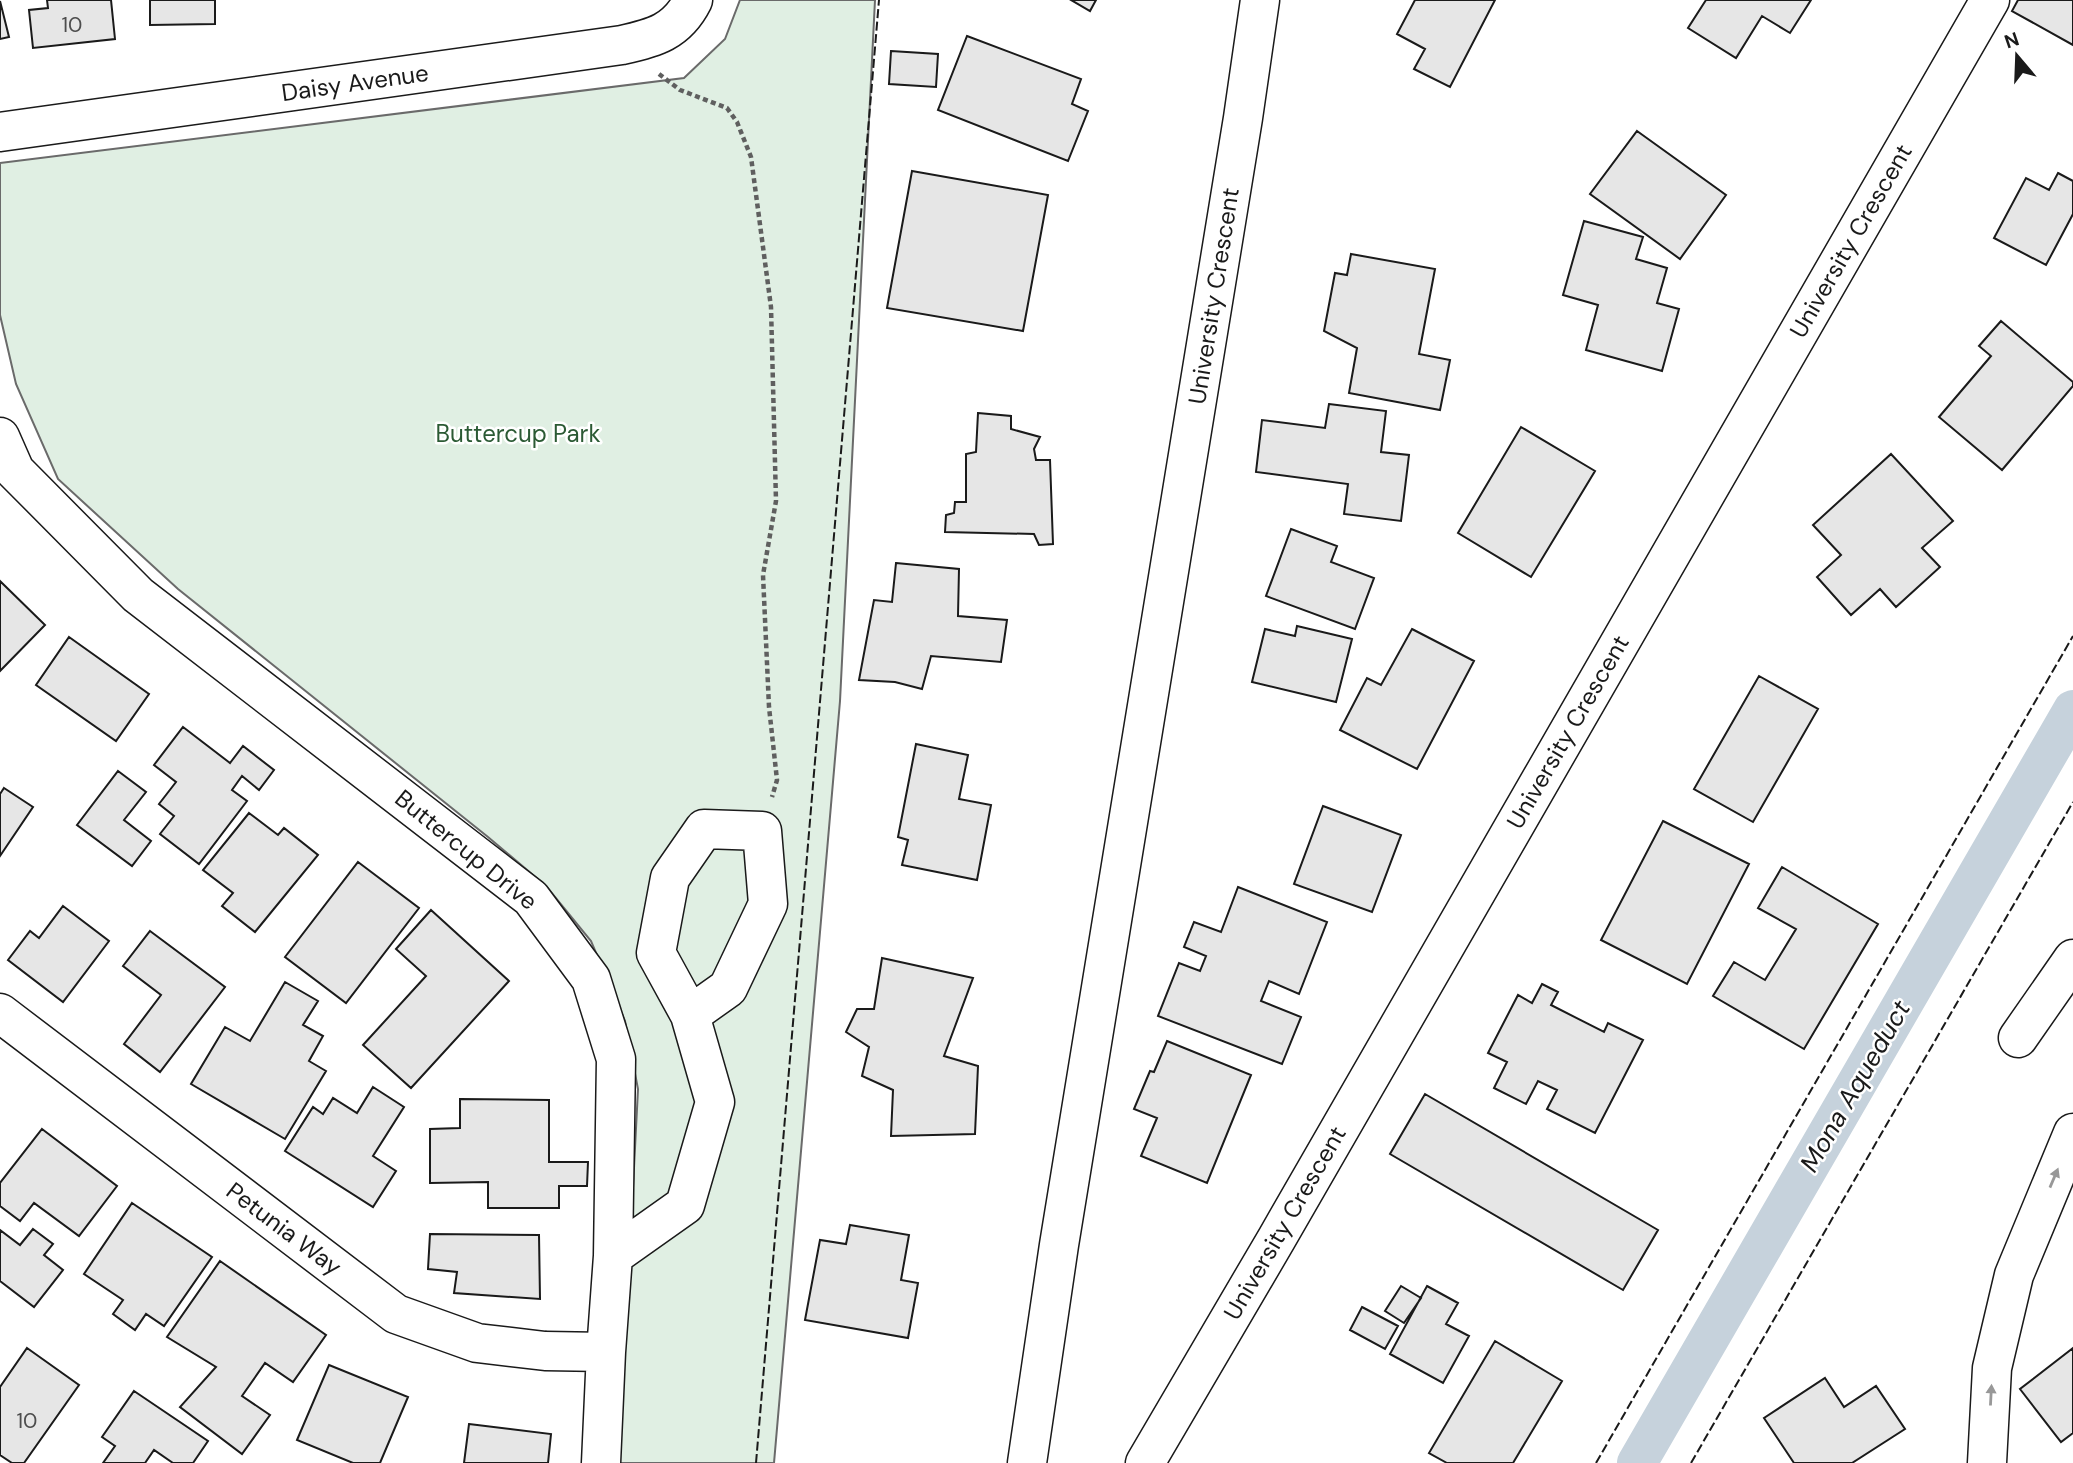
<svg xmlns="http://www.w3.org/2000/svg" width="2073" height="1463" font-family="'DM Sans',sans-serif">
<rect width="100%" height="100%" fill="#fff"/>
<path fill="#e0efe3" stroke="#6a6a6a" stroke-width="2" d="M740,0H875L840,701L774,1463H619L638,1089L625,1021L591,941L546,886L488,837L178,589L58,479L16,384L0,315V163L684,78L725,39Z"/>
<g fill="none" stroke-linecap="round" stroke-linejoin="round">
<path stroke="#c6d2dc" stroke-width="40" d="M1637,1463L2073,710"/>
</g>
<path fill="#e6e6e6" stroke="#1a1a1a" stroke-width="2" d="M47,0H111L115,39L33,48L29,10L48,8Z
M150,0H215V24L150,25Z
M1071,0H1096L1090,11Z
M1415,0H1495L1450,87L1414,69L1425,49L1397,34Z
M1706,0H1811L1790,33L1762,16L1736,58L1688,28Z
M2018,0H2073V45L2012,11Z
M0,1L9,37L0,39Z
M967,36L1081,79L1072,104L1088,111L1068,161L938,110Z
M891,51L938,54L936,87L889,84Z
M1637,131L1726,195L1680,259L1590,194Z
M912,171L1048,195L1023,331L887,308Z
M2058,173L2073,181V214L2046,265L1994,238L2026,178L2049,190Z
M1584,221L1643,237L1636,259L1667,268L1657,303L1679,309L1662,371L1586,350L1598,305L1563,295Z
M1351,254L1435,269L1419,354L1450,360L1440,410L1349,393L1357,348L1324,331L1335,273L1347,275Z
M2001,321L2073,382V386L2002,470L1939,417L1991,356L1979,346Z
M1329,404L1386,411L1381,452L1409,455L1401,521L1344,514L1348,484L1256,472L1262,420L1325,428Z
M978,413L1011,416V429L1040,437L1034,449L1036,460H1050L1053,544L1039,545L1034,534L945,532L946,515L954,513L955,502H966V454L976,452Z
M1521,427L1595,471L1531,577L1458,533Z
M1891,454L1953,521L1922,548L1940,567L1896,607L1880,589L1851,615L1817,577L1841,555L1813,525Z
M1291,529L1337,546L1331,562L1374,578L1355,629L1266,596Z
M896,563L959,569L958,616L1007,620L1001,662L931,656L922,689L895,682L859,680L874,600L892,602Z
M0,581L45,625L0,671Z
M1297,626L1352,639L1336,702L1252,682L1265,629L1295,636Z
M1412,629L1474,661L1417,769L1340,730L1367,678L1381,685Z
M69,637L149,694L116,741L36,685Z
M1759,676L1818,709L1753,822L1694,789Z
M183,727L230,763L243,746L274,770L259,790L242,776L232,790L247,801L199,864L160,834L174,816L159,804L176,782L154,765Z
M916,744L968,755L959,799L991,805L977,880L902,865L908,840L898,837Z
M118,771L146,792L124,820L151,841L132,866L77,825Z
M4,788L33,807L0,856V794Z
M1323,806L1401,835L1372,912L1294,884Z
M249,813L278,835L284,828L318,855L255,932L222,906L233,893L203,870Z
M1663,821L1749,864L1687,984L1601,940Z
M358,862L419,908L346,1003L285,957Z
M1782,867L1878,924L1804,1049L1713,996L1734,962L1765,980L1796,929L1758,908Z
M1238,887L1327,922L1299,994L1269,981L1261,1001L1301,1017L1282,1064L1158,1016L1179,963L1200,971L1206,956L1184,947L1194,922L1221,932Z
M63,906L109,941L63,1002L8,960L30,931L39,938Z
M431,910L509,981L411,1088L363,1045L426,976L396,949Z
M150,931L225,987L160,1072L124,1044L161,995L123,966Z
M882,958L973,978L944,1056L978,1066L975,1134L891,1136L893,1090L862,1076L869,1047L846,1032L857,1009H874Z
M285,982L318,1001L303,1025L323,1036L309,1061L326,1071L285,1139L191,1084L225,1027L250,1041Z
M1542,984L1558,992L1551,1005L1604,1032L1608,1023L1643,1040L1595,1133L1547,1109L1557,1090L1538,1081L1526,1104L1494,1088L1507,1062L1488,1053L1518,995L1532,1003Z
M1167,1041L1251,1075L1207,1183L1141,1156L1157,1118L1134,1109L1150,1071L1154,1072Z
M373,1087L404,1107L373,1156L396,1171L373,1207L285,1151L313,1107L323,1114L333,1098L357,1113Z
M1425,1094L1658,1230L1623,1290L1390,1154Z
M460,1099L549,1100V1162H588L587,1186H559V1208H488V1182L430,1183V1129L460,1128Z
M42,1129L117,1186L79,1236L34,1203L20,1221L0,1206V1183Z
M132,1203L212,1257L164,1326L146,1314L135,1330L113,1314L123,1300L84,1274Z
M850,1225L909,1235L901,1280L918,1283L908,1338L805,1320L820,1240L846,1244Z
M33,1229L53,1244L44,1255L63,1270L34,1307L0,1281V1230L20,1245Z
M430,1234L539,1235L540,1299L454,1293L457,1272L428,1269Z
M220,1261L326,1335L293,1382L265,1363L242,1396L270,1415L242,1454L180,1407L216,1367L167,1337Z
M1401,1286L1421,1298L1404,1323L1385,1311Z
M1427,1286L1458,1303L1446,1324L1469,1336L1443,1383L1390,1354Z
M1362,1307L1398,1326L1385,1349L1350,1330Z
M1495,1341L1562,1381L1513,1463H1447L1429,1453Z
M27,1348L79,1385L24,1463H12L0,1455V1387Z
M2073,1348V1433L2061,1442L2020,1389Z
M329,1365L408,1397L380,1463H353L297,1440Z
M1825,1378L1844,1407L1876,1386L1905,1429L1852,1463H1794L1764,1418Z
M134,1391L208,1441L193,1463H173L154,1450L145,1463H103L115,1446L102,1437Z
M469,1424L551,1434L548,1463H464Z"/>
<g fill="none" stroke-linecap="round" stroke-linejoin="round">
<defs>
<path id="minor" d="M0,132L622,45C654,38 677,32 693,0
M0,437L15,471L138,595L531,898L591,979L616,1059L613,1256L606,1352L601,1463
M0,1013L396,1314L477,1343L545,1351L606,1352
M2018,1038L2073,959
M613,1256L685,1205L715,1102L690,1015L656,953L670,878L704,829L762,831L768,904L728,988L690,1015
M1027,1463L1059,1245L1243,118L1260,0
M1145,1463L1277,1238L1990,0
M1987,1463L1992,1368L2014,1275L2073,1133"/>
</defs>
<use href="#minor" stroke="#1a1a1a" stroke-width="41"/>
<path stroke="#5f5f5f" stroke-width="4.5" stroke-dasharray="5 3.5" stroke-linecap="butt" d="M659,74L680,90L727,108L737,122L751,157L771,307L776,501L763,575L769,707L777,780L772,797"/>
<use href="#minor" stroke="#fff" stroke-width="38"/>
<path stroke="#1a1a1a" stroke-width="2" stroke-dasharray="9 3.5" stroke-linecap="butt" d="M756,1463L879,0
M1596,1463L2073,636
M1691,1463L2073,802"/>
</g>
<defs><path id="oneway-solid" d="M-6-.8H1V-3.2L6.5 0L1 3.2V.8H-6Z" transform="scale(1.75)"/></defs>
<g fill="#989898">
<use href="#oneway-solid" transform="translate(2054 1178) rotate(-67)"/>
<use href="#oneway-solid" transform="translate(1991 1395) rotate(-87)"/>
</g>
<g text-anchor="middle" stroke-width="5" stroke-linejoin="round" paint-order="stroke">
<g font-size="21" fill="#4d4d4d">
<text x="72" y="32">10</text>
<text x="27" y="1428">10</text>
</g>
<g font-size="24" fill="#1a1a1a" stroke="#fff">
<text transform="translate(355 83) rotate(-8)" y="8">Daisy Avenue</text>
<text transform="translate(1851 241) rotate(-60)" y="8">University Crescent</text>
<text transform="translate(1214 296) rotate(-81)" y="8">University Crescent</text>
<text transform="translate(1568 732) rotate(-60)" y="8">University Crescent</text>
<text transform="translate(466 850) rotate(39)" y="8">Buttercup Drive</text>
<text transform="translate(1285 1223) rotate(-60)" y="8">University Crescent</text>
<text transform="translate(284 1229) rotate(37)" y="8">Petunia Way</text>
</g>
<g font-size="24" fill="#2b5a34" stroke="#fff">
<text x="518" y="442">Buttercup Park</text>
</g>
<g font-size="26" font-style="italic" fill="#1a1a1a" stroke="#fff">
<text transform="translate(1855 1086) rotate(-60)" y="9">Mona Aqueduct</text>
</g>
</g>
<g transform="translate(2017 56) rotate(341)" stroke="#ffffff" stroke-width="5" paint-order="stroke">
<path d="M0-5L12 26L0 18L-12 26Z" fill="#1a1a1a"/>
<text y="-10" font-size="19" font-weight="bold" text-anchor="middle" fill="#1a1a1a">N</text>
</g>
</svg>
